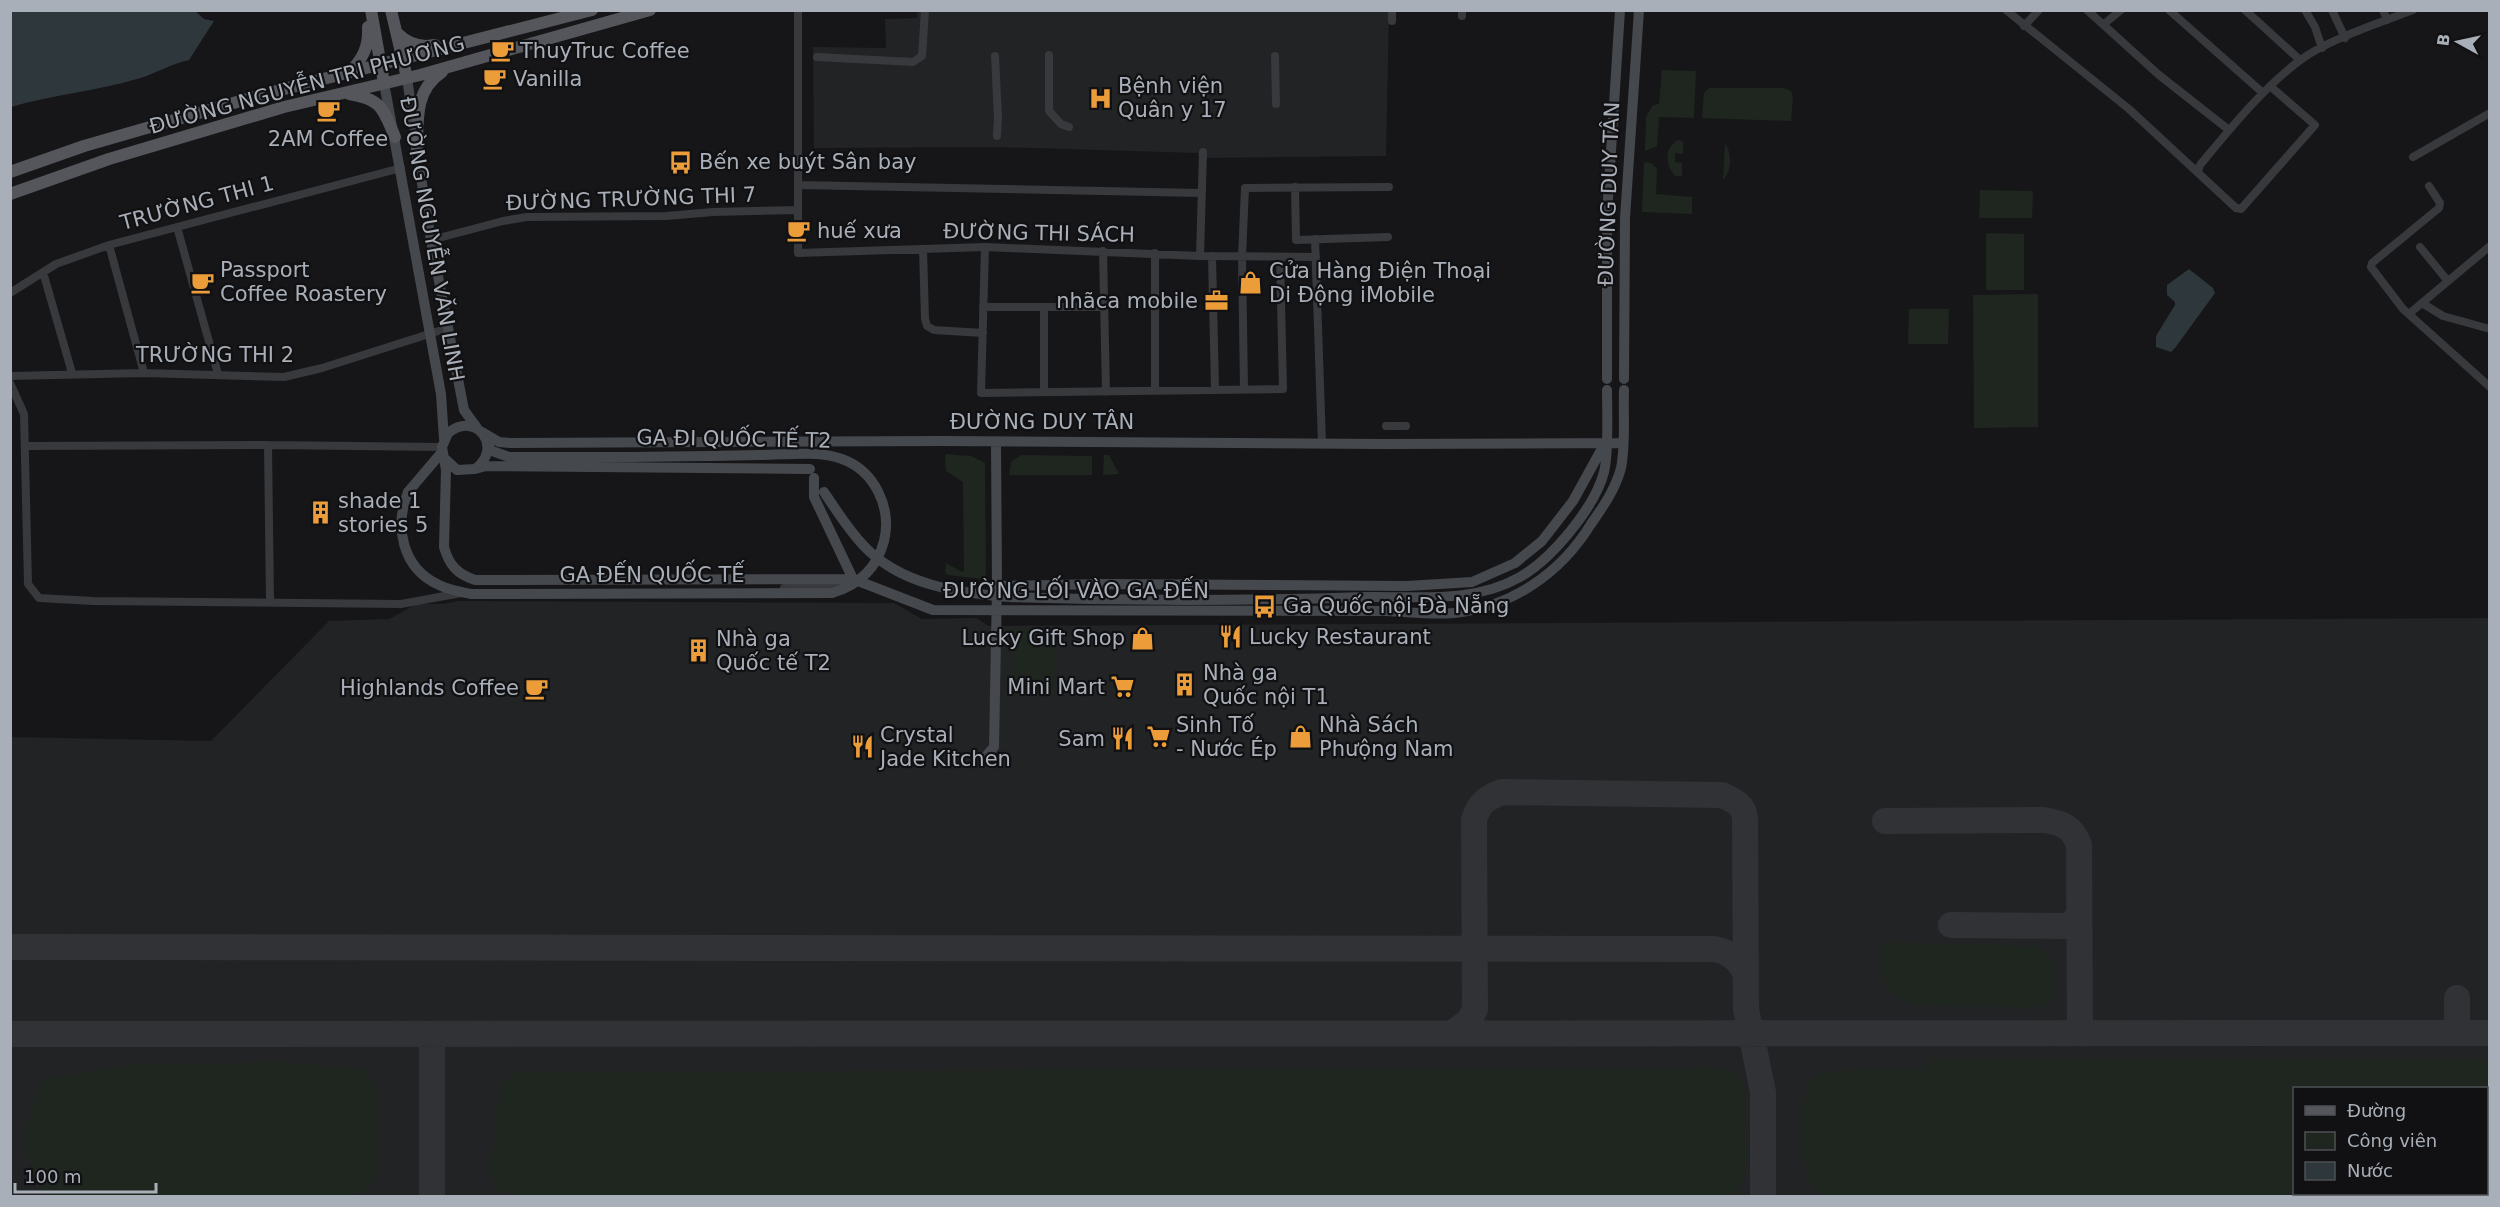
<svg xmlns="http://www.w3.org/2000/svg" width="2500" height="1207" font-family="'DejaVu Sans',sans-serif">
<rect width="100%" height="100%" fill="#161618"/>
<path fill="#222325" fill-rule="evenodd" d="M918,11H1389L1386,156L1199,158L1198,153L996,147L814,148L813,47L886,48L885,19L917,18Z
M459,601L894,603L922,619L976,618L989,626L2489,618V1196H11V737L211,741L329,621L389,619L417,604H443ZM2294,1088H2486V1194H2294Z"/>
<path fill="#1e261f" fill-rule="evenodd" d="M1662,70L1696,71L1694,118L1659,117L1657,146L1645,151L1646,117L1653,105L1659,104Z
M1709,88H1784L1791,91L1793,97L1791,121L1702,118L1704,93Z
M1677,140L1683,141V154L1675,153V162L1682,163V176H1675C1665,164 1664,150 1677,140Z
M1725,143C1732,153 1732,171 1723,180Z
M1644,162L1651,163L1657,169L1656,194L1692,197V214L1642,212Z
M1980,190L2033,191L2032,218H1979Z
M1986,233L2024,234V290H1986Z
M2038,294V427L1974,428L1973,295Z
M1909,309H1949L1948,344H1908Z
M945,454L971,456L985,463L986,577L983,579L947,575L945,572L946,563L962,572L964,571L963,482L946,471Z
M1021,455L1092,456V475H1009L1011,462Z
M1104,455H1109L1119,474L1103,475Z
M1053,628V697H1011V629Z
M1880,942L2037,946C2058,964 2056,975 2051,1000L2041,1007L1922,1006C1881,993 1881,981 1880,942Z
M1933,1059H2489V1196H1827C1820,1193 1813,1189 1809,1182C1802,1165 1798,1089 1813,1078C1829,1067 1901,1069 1923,1068ZM2294,1088H2486V1194H2294Z
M278,1062L361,1069L377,1090L378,1173L365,1190L352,1196H52C16,1171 23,1113 44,1080L127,1065Z
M1724,1068L1735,1071L1745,1086L1747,1161L1744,1180L1736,1196H506L497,1189L490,1173L501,1082L520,1072Z"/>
<path fill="#2d373c" d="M11,10L195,11L204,19L214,21L189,60C170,64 155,74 137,79C96,91 52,95 11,107Z
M2189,269L2213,288L2215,293L2175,348L2171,352L2156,347V336L2175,305V302L2167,295V285Z"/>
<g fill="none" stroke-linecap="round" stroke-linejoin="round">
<path stroke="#303235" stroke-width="26" d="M1885,821L2044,820C2062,823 2073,827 2079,845L2080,1033
M1951,925L2068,926L2079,916
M10,947L1715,949C1731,953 1740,960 1746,975
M2457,998V1033
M1453,1033L1469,1021L1475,1009L1474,820C1479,803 1486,798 1502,792L1722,795C1734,801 1744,804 1745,819L1746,1009L1763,1092V1196
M10,1034L2490,1033
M432,1196V1034"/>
<path stroke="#37393d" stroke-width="8" d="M798,10V253L985,247L1200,256L1316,257
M1462,10V16
M2006,10L2129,109L2236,208L2241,209L2315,125L2270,86
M2087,10L2159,75L2229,130
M2169,10L2263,93
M2245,10L2300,60
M2305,10L2315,27L2322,48
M2332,10L2345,38
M2383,10L2387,20
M1392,21V10
M2104,24L2121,10
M2024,26L2039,10
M1049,55V111L1061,124L1069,127
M995,56L998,118L997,136
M1275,56L1276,104
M817,57L913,62L922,56L925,10
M2413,157L2490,113
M2198,172L2200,165C2230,129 2261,90 2299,61C2327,40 2379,23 2413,10
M798,185L1201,193
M2429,186L2440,203L2439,208L2372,263L2371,267L2403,309L2490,387
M1295,187L1296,240L1388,237
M177,227L218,374
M1315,239L1322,444
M431,240L503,221L527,217L666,216L713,212L798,210
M109,245L144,373
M985,247L981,393L1283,389L1280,257
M2420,247L2447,280
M923,249L925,319L927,326L934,330L983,333
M1103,251L1106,392
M1155,253V390
M1200,256L1203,152
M1212,256L1215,389
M43,272L72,373
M10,293L56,264L109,245L401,168
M2422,303L2443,316L2490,329
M983,307H1105
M2410,313L2490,246
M10,376L144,373L284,377L322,368L448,328
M10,383L24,414L28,584L39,598L93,601L401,604L461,593
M1244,389L1242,257L1245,188L1389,187
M1044,392V307
M1386,426H1406
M268,445L270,601
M27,446L268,445L442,447
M784,588L831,587L841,585"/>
<path stroke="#45484d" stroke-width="10" d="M407,78L414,127
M384,83L441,394L444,439
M416,146L431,240L464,410L477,428
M1607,379V214L1620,10
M1624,379L1625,218L1639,10
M482,432L499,442L510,443L941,441L1383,444L1623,443
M488,445L492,451L509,457H603
M444,458L457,470L475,469C504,448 477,410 448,433L442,447L446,470L444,547C449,565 457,574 475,580L853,579L933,610L1386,611C1409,612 1432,615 1454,613C1512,607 1561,573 1591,524C1603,507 1616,488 1621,468C1626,443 1623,415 1624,390
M475,469L486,466L810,469
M814,478V497L853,579
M408,492L442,452
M997,586L1101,584L1407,586L1472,582L1515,563L1542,541L1573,501L1605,443
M471,594L832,593
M1009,597C1127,601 1246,601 1364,597C1417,596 1473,604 1520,577C1552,559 1595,507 1604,472C1609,453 1607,411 1607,390
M986,756L994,747L997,586L996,442"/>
<path stroke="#54565c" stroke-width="12" d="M371,10L384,83
M391,10L407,78
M397,33C408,44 420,48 435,45
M350,72C363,58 369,47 368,27
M349,94C382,99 383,109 395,137
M417,154C418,124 413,91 442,72
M10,172L84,146L261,95L592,10
M10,194L109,159L284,107L420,75L650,10"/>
<path stroke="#45484d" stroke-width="10" d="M603,457C655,457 707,456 759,455C785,455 817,450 842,459C875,471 892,508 884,541C877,568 859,585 832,593
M408,492C394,527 402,568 439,585C449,590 461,592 471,594
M824,492C836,510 848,529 863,545C900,585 958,593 1009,597"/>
</g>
<defs>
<symbol id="cafe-bare" viewBox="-9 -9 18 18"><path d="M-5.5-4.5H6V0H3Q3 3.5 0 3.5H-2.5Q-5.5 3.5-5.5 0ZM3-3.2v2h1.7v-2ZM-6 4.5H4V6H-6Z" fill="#ec9d3a" stroke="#111113" stroke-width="2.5" paint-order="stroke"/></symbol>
<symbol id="hospital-bare" viewBox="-9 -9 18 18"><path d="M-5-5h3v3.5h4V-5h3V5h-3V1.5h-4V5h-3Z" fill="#ec9d3a" stroke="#111113" stroke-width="2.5" paint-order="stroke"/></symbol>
<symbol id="bus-bare" viewBox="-9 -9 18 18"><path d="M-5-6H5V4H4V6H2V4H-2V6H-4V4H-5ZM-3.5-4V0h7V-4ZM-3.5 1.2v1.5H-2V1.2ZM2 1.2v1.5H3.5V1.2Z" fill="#ec9d3a" stroke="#111113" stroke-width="2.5" paint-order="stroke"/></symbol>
<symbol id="shop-bare" viewBox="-9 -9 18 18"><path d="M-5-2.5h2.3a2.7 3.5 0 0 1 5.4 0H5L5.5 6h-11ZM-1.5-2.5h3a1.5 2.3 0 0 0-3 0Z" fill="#ec9d3a" stroke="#111113" stroke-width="2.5" paint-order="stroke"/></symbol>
<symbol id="office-bare" viewBox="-9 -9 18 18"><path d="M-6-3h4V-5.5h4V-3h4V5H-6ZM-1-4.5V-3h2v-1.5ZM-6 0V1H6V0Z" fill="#ec9d3a" stroke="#111113" stroke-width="2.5" paint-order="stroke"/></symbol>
<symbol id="building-bare" viewBox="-9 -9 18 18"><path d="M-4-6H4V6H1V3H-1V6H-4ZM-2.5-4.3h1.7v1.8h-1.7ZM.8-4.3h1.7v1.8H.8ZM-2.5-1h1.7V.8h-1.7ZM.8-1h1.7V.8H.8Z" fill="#ec9d3a" stroke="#111113" stroke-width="2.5" paint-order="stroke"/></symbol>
<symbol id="restaurant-bare" viewBox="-9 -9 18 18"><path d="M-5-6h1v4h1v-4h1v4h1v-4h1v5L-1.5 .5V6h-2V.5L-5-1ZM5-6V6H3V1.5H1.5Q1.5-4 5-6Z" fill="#ec9d3a" stroke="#111113" stroke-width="2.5" paint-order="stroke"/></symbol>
<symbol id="supermarket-bare" viewBox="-9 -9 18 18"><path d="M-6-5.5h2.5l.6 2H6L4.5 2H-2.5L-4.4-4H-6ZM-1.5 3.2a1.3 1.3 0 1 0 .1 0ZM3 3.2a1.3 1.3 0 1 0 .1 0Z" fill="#ec9d3a" stroke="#111113" stroke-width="2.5" paint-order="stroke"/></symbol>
</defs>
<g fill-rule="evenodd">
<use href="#cafe-bare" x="486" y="34" width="33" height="33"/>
<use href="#cafe-bare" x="478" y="62" width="33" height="33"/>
<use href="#hospital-bare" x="1084" y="82" width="33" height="33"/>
<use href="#cafe-bare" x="312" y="94" width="33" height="33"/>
<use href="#bus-bare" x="664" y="146" width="33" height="33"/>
<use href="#cafe-bare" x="782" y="214" width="33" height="33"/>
<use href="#cafe-bare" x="186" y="266" width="33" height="33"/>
<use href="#shop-bare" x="1234" y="266" width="33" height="33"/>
<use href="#office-bare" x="1200" y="284" width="33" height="33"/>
<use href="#building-bare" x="304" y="496" width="33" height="33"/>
<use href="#bus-bare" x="1248" y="590" width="33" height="33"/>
<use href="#restaurant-bare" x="1214" y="620" width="33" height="33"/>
<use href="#shop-bare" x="1126" y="622" width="33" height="33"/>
<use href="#building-bare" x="682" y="634" width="33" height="33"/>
<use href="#building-bare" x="1168" y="668" width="33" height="33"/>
<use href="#supermarket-bare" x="1106" y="670" width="33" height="33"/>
<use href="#cafe-bare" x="520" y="672" width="33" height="33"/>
<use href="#supermarket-bare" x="1142" y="720" width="33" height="33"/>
<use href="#shop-bare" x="1284" y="720" width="33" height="33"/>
<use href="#restaurant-bare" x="1106" y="722" width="33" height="33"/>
<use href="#restaurant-bare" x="846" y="730" width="33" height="33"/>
</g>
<g text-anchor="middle" stroke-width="4.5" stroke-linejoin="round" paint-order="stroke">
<g font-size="21" fill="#a9afb8" stroke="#111113" text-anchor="start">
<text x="520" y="58">ThuyTruc Coffee</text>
<text x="513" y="86">Vanilla</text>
<text x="1118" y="93">Bệnh viện<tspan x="1118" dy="24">Quân y 17</tspan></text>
<text x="328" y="146" text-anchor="middle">2AM Coffee</text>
<text x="699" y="169">Bến xe buýt Sân bay</text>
<text x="817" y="238">huế xưa</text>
<text x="220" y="277">Passport<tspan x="220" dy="24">Coffee Roastery</tspan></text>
<text x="1269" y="278">Cửa Hàng Điện Thoại<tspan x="1269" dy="24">Di Động iMobile</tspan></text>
<text x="1198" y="308" text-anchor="end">nhãca mobile</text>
<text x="338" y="508">shade 1<tspan x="338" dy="24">stories 5</tspan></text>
<text x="1283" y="613">Ga Quốc nội Đà Nẵng</text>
<text x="1249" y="644">Lucky Restaurant</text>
<text x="1125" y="645" text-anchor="end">Lucky Gift Shop</text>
<text x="716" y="646">Nhà ga<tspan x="716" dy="24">Quốc tế T2</tspan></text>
<text x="1203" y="680">Nhà ga<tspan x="1203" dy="24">Quốc nội T1</tspan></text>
<text x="1105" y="694" text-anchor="end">Mini Mart</text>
<text x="519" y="695" text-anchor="end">Highlands Coffee</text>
<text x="1176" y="732">Sinh Tố<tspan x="1176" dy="24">- Nước Ép</tspan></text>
<text x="1319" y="732">Nhà Sách<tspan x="1319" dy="24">Phưộng Nam</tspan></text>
<text x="880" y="742">Crystal<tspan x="880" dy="24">Jade Kitchen</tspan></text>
<text x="1105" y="746" text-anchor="end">Sam</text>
</g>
<g font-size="21" fill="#a9afb8" stroke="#111113">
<text transform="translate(307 85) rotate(-15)" y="7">ĐƯỜNG NGUYỄN TRI PHƯƠNG</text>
<text transform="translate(1609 194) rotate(-88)" y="7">ĐƯỜNG DUY TÂN</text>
<text transform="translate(631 199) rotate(-2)" y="7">ĐƯỜNG TRƯỜNG THI 7</text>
<text transform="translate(197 203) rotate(-15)" y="7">TRƯỜNG THI 1</text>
<text transform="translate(1039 233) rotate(1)" y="7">ĐƯỜNG THI SÁCH</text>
<text transform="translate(432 239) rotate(80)" y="7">ĐƯỜNG NGUYỄN VĂN LINH</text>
<text x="215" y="362">TRƯỜNG THI 2</text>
<text x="1042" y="429">ĐƯỜNG DUY TÂN</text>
<text transform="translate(734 439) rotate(1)" y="7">GA ĐI QUỐC TẾ T2</text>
<text x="652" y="582">GA ĐẾN QUỐC TẾ</text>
<text x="1076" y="598">ĐƯỜNG LỐI VÀO GA ĐẾN</text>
</g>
</g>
<rect width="2500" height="1207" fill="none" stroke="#a9afb8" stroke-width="24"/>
<rect x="2293" y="1087" width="195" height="108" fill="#111113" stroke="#4e5055" stroke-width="1.5"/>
<rect x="2305" y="1106" width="30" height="9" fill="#54565c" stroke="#4e5055" stroke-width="1.5"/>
<text x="2347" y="1117" font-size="18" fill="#a9afb8">Đường</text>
<rect x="2305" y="1132" width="30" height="18" fill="#1e261f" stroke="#4e5055" stroke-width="1.5"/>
<text x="2347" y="1147" font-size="18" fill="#a9afb8">Công viên</text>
<rect x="2305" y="1162" width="30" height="18" fill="#2d373c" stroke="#4e5055" stroke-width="1.5"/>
<text x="2347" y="1177" font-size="18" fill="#a9afb8">Nước</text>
<g transform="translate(2458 42) rotate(278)" stroke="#111113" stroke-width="4.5" paint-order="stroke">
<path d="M0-4.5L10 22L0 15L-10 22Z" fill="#a9afb8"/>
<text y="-9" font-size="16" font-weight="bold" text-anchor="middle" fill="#a9afb8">B</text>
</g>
<path d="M15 1183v9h141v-9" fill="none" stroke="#a9afb8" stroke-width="3"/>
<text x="24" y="1183" font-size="18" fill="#a9afb8" stroke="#111113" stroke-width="4.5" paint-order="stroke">100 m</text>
</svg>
